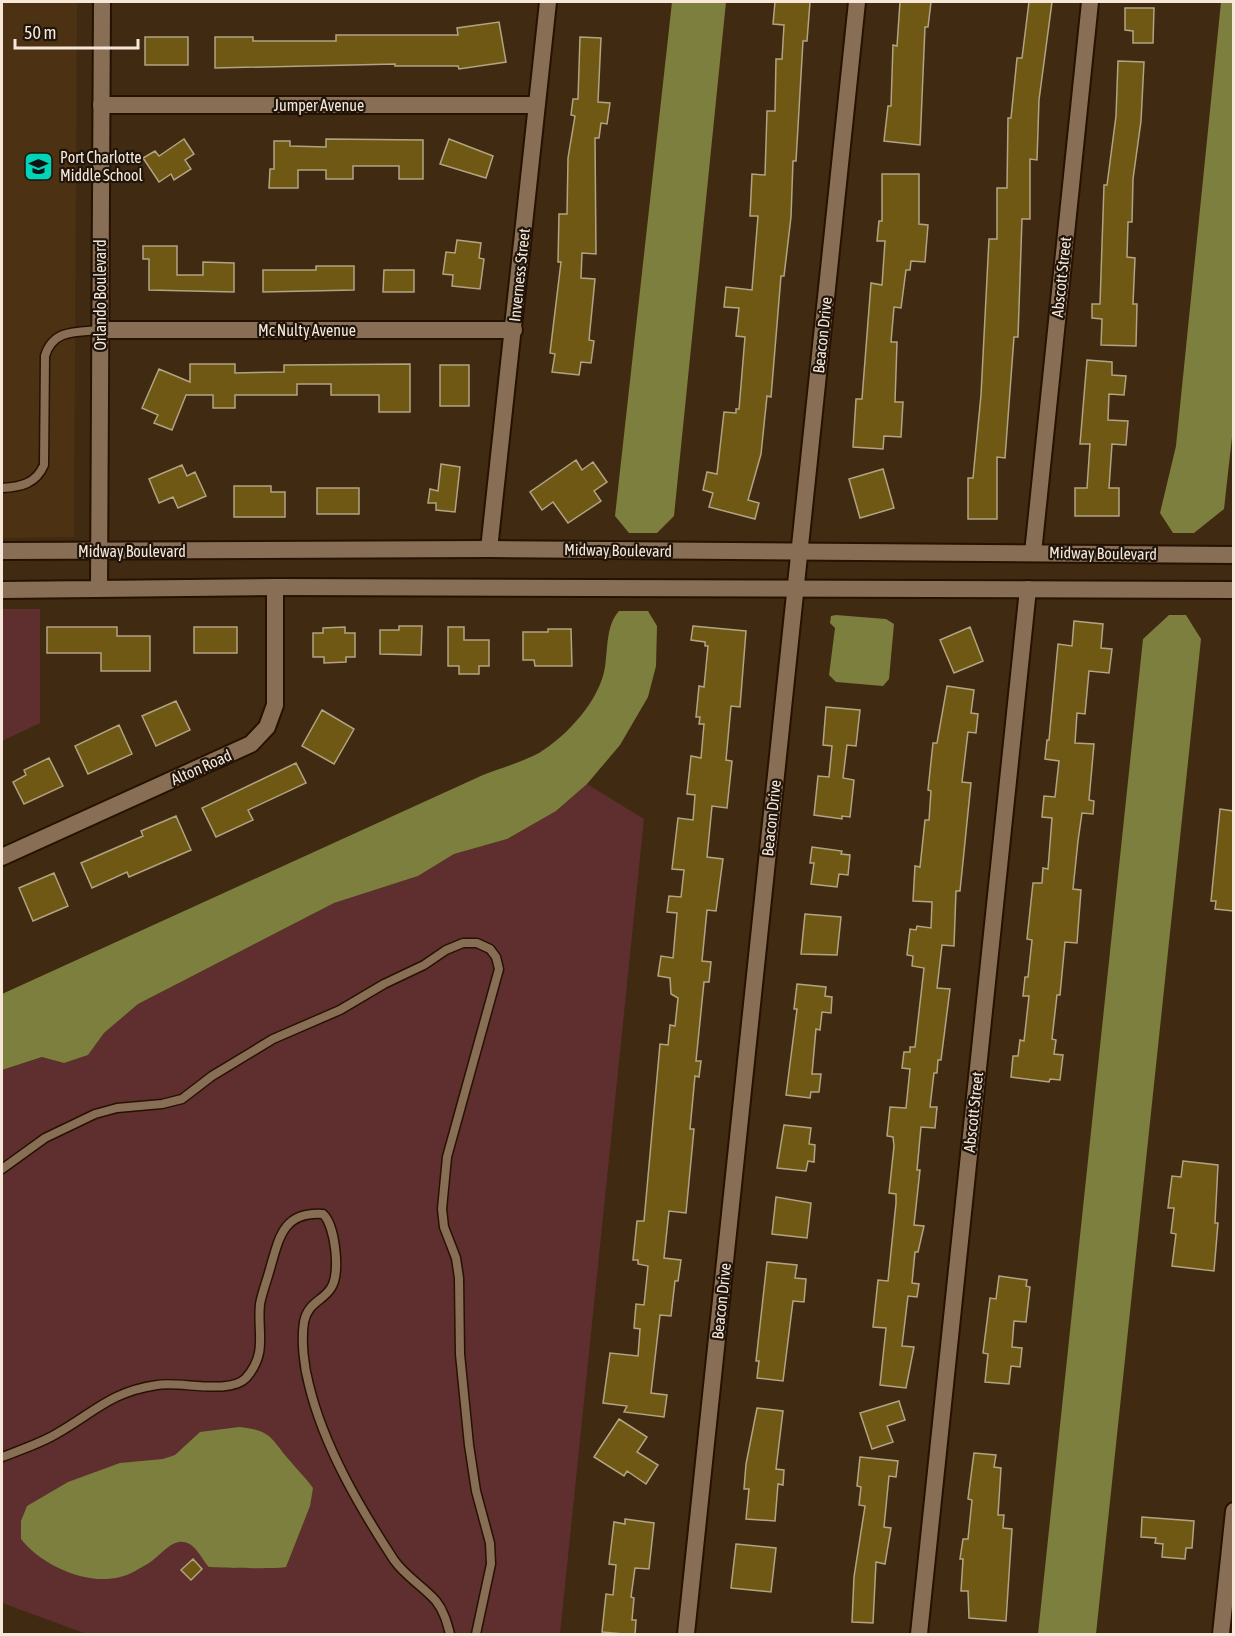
<svg xmlns="http://www.w3.org/2000/svg" width="1235" height="1636" font-family="'Asap Condensed',sans-serif">
<rect width="100%" height="100%" fill="#402a12"/>
<path fill="#4c3112" d="M2,2H77L74,537L2,538Z"/>
<path fill="#5e2f2e" d="M2,609H40V723L2,741Z
M587,784L644,819L560,1634H87L2,1603V1070L43,1057L64,1063L88,1055L104,1033L138,1004L334,903L418,876L454,854L507,839L556,811Z"/>
<path fill="#7c7f3d" d="M672,2H726L674,516L657,533H629L615,516Z
M1221,2H1234V419L1224,509L1194,533H1173L1160,513L1176,446Z
M619,611H648L657,626L656,666L648,697L620,745L587,784L556,811L507,839L454,854L418,876L334,903L138,1004L104,1033L88,1055L64,1063L42,1057L2,1070V994L483,775C501,768 522,762 539,753C567,736 600,700 605,667C608,648 606,625 619,611Z
M836,615L886,619L894,624L889,679L883,686L836,682L829,675L835,628L830,623L831,616Z
M1169,615H1186L1201,639L1096,1634H1038L1143,639Z
M239,1427C273,1430 271,1440 291,1462C298,1471 307,1479 313,1488L310,1506L286,1567C280,1569 218,1568 209,1567C201,1559 196,1543 183,1542C171,1540 159,1557 149,1563C140,1568 130,1575 120,1577C87,1586 41,1565 21,1539V1521L27,1506L68,1482L120,1463L163,1459L175,1455L200,1432Z"/>
<path fill="#6f5813" stroke="#b1a482" stroke-width="1.5" d="M775,2H810L807,41H803L796,161H793L791,217L784,276H781L771,397L767,396L761,454L748,500L759,503L755,519L709,507L713,493L703,490L707,472L717,474L724,412L736,413V409H739L745,337L736,336L739,308L724,307L726,287L752,290L758,216H750L752,174L765,175L767,111H775L776,59H782L784,25L773,24Z
M900,2H931L928,27H925L920,145L884,141L888,106H891L893,45L897,46Z
M1029,2H1052L1039,100L1037,160L1030,159V219H1022L1018,337H1014L1005,458L997,457V519H968V478H973L981,395L989,239H997V188H1007L1008,118H1011L1017,58H1022Z
M1125,8H1154L1153,43H1133V31L1125,30Z
M499,22L506,62L459,69L458,66H395V64L215,68V37H253V41H336V35H458L457,28Z
M145,37H188V65H145Z
M580,37L601,38L598,102L610,103L607,124L601,123L599,138H595L596,254L582,253L581,278L595,279L589,340L594,341L591,363L581,362L579,375L552,372L555,354L550,353L561,262H558L559,214H567L568,158L575,116L571,115L573,99H578Z
M1118,61L1144,62L1141,121L1133,179L1132,222H1128L1127,257L1135,258L1133,304H1137L1136,346L1101,345L1102,319L1092,318V304H1100L1104,185H1107L1116,116Z
M184,139L194,154L185,160L191,169L174,180L171,174L159,182L143,158L155,151L159,156Z
M326,139L423,140V179H399V166H353V179H326V170H298V188H269L270,169H274V141H290V146L326,147Z
M449,139L493,156L486,178L440,164Z
M882,174H919V224L928,225L925,262L911,261L910,270H906L901,308L894,307L891,342H897L895,402H903L901,437L884,436L883,449L853,447L856,399H862L871,283L882,285L885,241H877L879,221H882Z
M457,240L481,243L479,258L484,259L480,289L452,286L453,275L443,274L446,252L455,253Z
M143,246H177V275H203V262L234,263V292L149,290V259H143Z
M316,266H354V290L263,292V270H316Z
M384,270H414V292H383Z
M1087,360L1112,362V375L1126,376L1124,395L1109,394L1108,420L1128,421L1126,445L1112,444L1109,488H1119V516H1075V488H1087L1090,444H1080Z
M190,364H235V373L284,372V365L410,364V412H379V395H331V384H297V395H235V408H213V395H186L172,430L154,423L158,415L142,408L159,369L190,382Z
M440,365H469V406H440Z
M576,460L582,470L593,462L607,482L594,491L601,501L568,523L553,502L542,510L530,492Z
M441,464L460,467L455,512L436,510V503H428L430,489L438,491Z
M182,465L187,476L195,472L206,496L178,508L173,497L159,503L149,479Z
M883,469L894,508L860,518L849,479Z
M234,486H271V492H285V517H234Z
M317,488H359V514H317Z
M1074,621L1103,624L1101,648L1112,649L1109,673L1089,671L1085,714L1077,713L1075,743L1094,744L1089,800L1094,801L1093,814L1082,813L1078,841L1073,889L1081,890L1077,943L1065,942L1060,995H1057L1052,1039L1056,1040L1054,1054L1063,1055L1060,1080L1050,1079L1049,1082L1011,1077L1013,1056H1018L1020,1040L1024,1041L1029,996H1023L1025,977H1028L1032,940L1027,939L1033,883H1042L1043,868L1048,869L1052,818L1042,817L1044,796L1055,797L1059,761L1045,759L1047,740H1049L1058,644L1072,646Z
M399,626H422L421,655L380,654V630H399Z
M693,626L746,631L740,707L731,706L726,760L732,761L727,808L712,806L707,857L723,859L716,911L707,910L702,961L711,962L709,982H704L696,1061H701L699,1077L695,1076L690,1129H694L686,1213L669,1211L664,1258L681,1260L678,1281H675L671,1316L660,1315L651,1393L667,1395L664,1417L624,1412L627,1406L603,1403L610,1353L638,1356L640,1329L634,1328L636,1304L644,1305L648,1266L638,1264V1260H633L637,1221H644L660,1044L668,1045L670,1025L675,1026L678,998L671,994L670,978L658,976L661,956L673,958L677,913L667,912L669,896L681,897L684,870L672,869L678,818L693,820L695,795L687,794L691,756L701,758L704,724H699L700,717H696L699,686L704,687L708,646H705V642L691,640Z
M47,627H117V636H150V671H101V653H47Z
M194,627H237V653H194Z
M345,627V633H355V657H346V662L324,663V657H313V633H323V628Z
M448,627H464V640H489V666H479V674H459V666H448Z
M970,627L983,661L954,673L940,640Z
M548,629H571L572,666H535L534,660H523V632H548Z
M947,686L974,690L971,713L978,714L976,733L968,732L962,782L971,783L960,891H956L954,946L942,945L937,988L950,989L941,1060H938L937,1073H934L930,1107H937L935,1128L921,1127L917,1170H920L914,1225L924,1226L918,1252H915L912,1283L919,1284L917,1297L908,1296L902,1346L914,1347L906,1388L880,1385L886,1328L873,1327L878,1280L888,1281L896,1203V1194L889,1193L894,1146L893,1137L887,1136L890,1107L906,1108L910,1069L902,1068L904,1052H910V1047H915L924,968L912,966L913,956L907,955L910,929L916,930L917,926L931,928L932,902L913,901L915,866L920,867L925,820H929L931,791L928,790L933,743H937Z
M176,701L190,730L156,746L142,716Z
M826,707L860,710L856,746L847,745L843,778L854,780L850,817L842,816V819L814,815L818,776L829,777L832,746L823,745Z
M322,710L354,729L334,764L302,746Z
M119,725L132,754L88,774L75,746Z
M49,758L63,786L24,804L13,782L26,775L24,770Z
M296,763L306,783L248,810L253,820L216,837L202,808Z
M1220,809L1233,811V911L1215,909L1216,901H1211Z
M176,816L191,850L129,877L127,872L92,888L81,863L143,836L141,831Z
M812,847L842,851L841,854L850,855L848,875L839,874L837,887L811,884L814,863H810Z
M54,873L68,906L33,921L19,888Z
M805,914L841,917L837,955L801,954Z
M797,984L826,987L825,996L832,997L831,1013L822,1012L820,1030L816,1029L812,1074H821L819,1092H811L810,1098L786,1095L797,1009H794Z
M784,1125L811,1128L809,1144L815,1145L814,1162L808,1161L806,1171L777,1168Z
M1183,1161L1218,1165L1215,1223H1218L1214,1271L1172,1266L1176,1234L1171,1233L1174,1208H1168L1172,1176L1181,1177Z
M776,1197L811,1203L807,1238L772,1234Z
M767,1262L797,1265L795,1278L806,1279L804,1302L793,1301L783,1381L757,1378L759,1361H756Z
M999,1276L1027,1280L1026,1286L1030,1287L1026,1322L1014,1321L1012,1347L1022,1348L1020,1367L1011,1366L1009,1384L985,1382L988,1354L983,1353L990,1298L996,1299Z
M899,1401L905,1420L887,1426L893,1442L872,1449L860,1413Z
M757,1408L783,1411L776,1469L784,1470L783,1485L778,1484L775,1521L746,1519L749,1489H744L746,1464Z
M619,1419L647,1437L637,1452L658,1465L646,1484L627,1471L624,1476L594,1457Z
M974,1453L996,1455L994,1467L1001,1468L998,1515H1004L1003,1528L1012,1529L1006,1621L969,1618L968,1591H961L963,1559H960L963,1539H968L972,1500L968,1499Z
M860,1457L898,1461L896,1477L889,1476L884,1527L891,1528L885,1564L876,1562L873,1623L852,1622L854,1577L865,1506L859,1505L861,1487L857,1486Z
M1142,1517L1194,1521L1192,1548H1186L1185,1559L1162,1557L1163,1544L1155,1543L1156,1538L1141,1537Z
M625,1519L654,1523L649,1569L635,1568L631,1597L634,1598L632,1620H636L635,1635L602,1632L606,1594L613,1595L616,1565L609,1564L614,1522L625,1524Z
M736,1544L776,1548L771,1592L731,1588Z
M193,1559L202,1569L191,1580L181,1570Z"/>
<g fill="none" stroke-linecap="round" stroke-linejoin="round">
<defs>
<path id="service" d="M2,488C20,487 36,484 44,465L45,356C53,329 77,332 100,330
M2,1169L45,1138L95,1114L117,1108L162,1104L182,1099L212,1076L273,1039L340,1010L384,984L424,965L446,950L463,943H477L490,949L496,957L499,969L447,1157L442,1209L444,1227L456,1258L459,1278L460,1354L469,1445L476,1491L490,1543L491,1564L476,1634
M2,1457C20,1450 39,1444 56,1434C95,1412 110,1392 157,1385C180,1381 230,1395 246,1378C268,1353 257,1333 260,1304C262,1293 267,1280 270,1269C279,1238 283,1211 323,1214C335,1225 341,1273 331,1288C323,1301 308,1302 304,1322C301,1341 304,1367 309,1385C324,1447 360,1508 394,1560C406,1577 423,1586 436,1601C444,1611 447,1623 450,1634"/>
<path id="minor" d="M101,105H537
M100,330H514
M489,549L548,2
M1033,553L1090,2
M2,857L251,744L267,727L275,705V587
M686,1634L857,2
M919,1634L1028,589
M1221,1634L1234,1511"/>
<path id="tertiary" d="M2,551L489,549L1234,555
M99,589L102,2
M2,590L275,587L1234,590"/>
</defs>
<use href="#service" stroke="#261200" stroke-width="11"/>
<use href="#minor" stroke="#261200" stroke-width="20"/>
<use href="#tertiary" stroke="#261200" stroke-width="20"/>
<use href="#service" stroke="#886e55" stroke-width="8"/>
<use href="#minor" stroke="#886e55" stroke-width="16"/>
<use href="#tertiary" stroke="#886e55" stroke-width="16"/>
</g>
<defs>
<symbol id="school-square" viewBox="-11 -11 22 22"><rect x="-9" y="-9" width="18" height="18" rx="4" fill="#00d5b7" stroke="#1f150b"/><path d="M0-5L7-2L0 1L-7-2ZM-4 1L0 2.5L4 1V4Q0 6-4 4Z" fill="#111"/></symbol>
</defs>
<g fill-rule="evenodd">
<use href="#school-square" x="22" y="150" width="33" height="33"/>
</g>
<g text-anchor="middle" stroke-width="4.5" stroke-linejoin="round" paint-order="stroke">
<g font-size="16" fill="#f6e7d9" stroke="#1f150b">
<text x="319" y="111">Jumper Avenue</text>
<text transform="translate(519 275) rotate(-84)" y="6">Inverness Street</text>
<text transform="translate(1061 277) rotate(-84)" y="6">Abscott Street</text>
<text transform="translate(100 295) rotate(-90)" y="6">Orlando Boulevard</text>
<text x="307" y="336">Mc Nulty Avenue</text>
<text transform="translate(822 335) rotate(-84)" y="6">Beacon Drive</text>
<text transform="translate(618 550) rotate(1)" y="6">Midway Boulevard</text>
<text x="132" y="557">Midway Boulevard</text>
<text transform="translate(1103 553) rotate(1)" y="6">Midway Boulevard</text>
<text transform="translate(201 767) rotate(-24)" y="6">Alton Road</text>
<text transform="translate(771 818) rotate(-84)" y="6">Beacon Drive</text>
<text transform="translate(973 1112) rotate(-84)" y="6">Abscott Street</text>
<text transform="translate(721 1301) rotate(-84)" y="6">Beacon Drive</text>
</g>
<g font-size="16" fill="#f6e7d9" stroke="#1f150b" text-anchor="start">
<text x="60" y="163">Port Charlotte<tspan x="60" dy="18">Middle School</tspan></text>
</g>
</g>
<rect width="1235" height="1636" fill="none" stroke="#f6e7d9" stroke-width="6"/>
<path d="M15 39v9h123v-9" fill="none" stroke="#f6e7d9" stroke-width="3"/>
<text x="24" y="39" font-size="18" fill="#f6e7d9" stroke="#1f150b" stroke-width="4.5" paint-order="stroke">50 m</text>
</svg>
